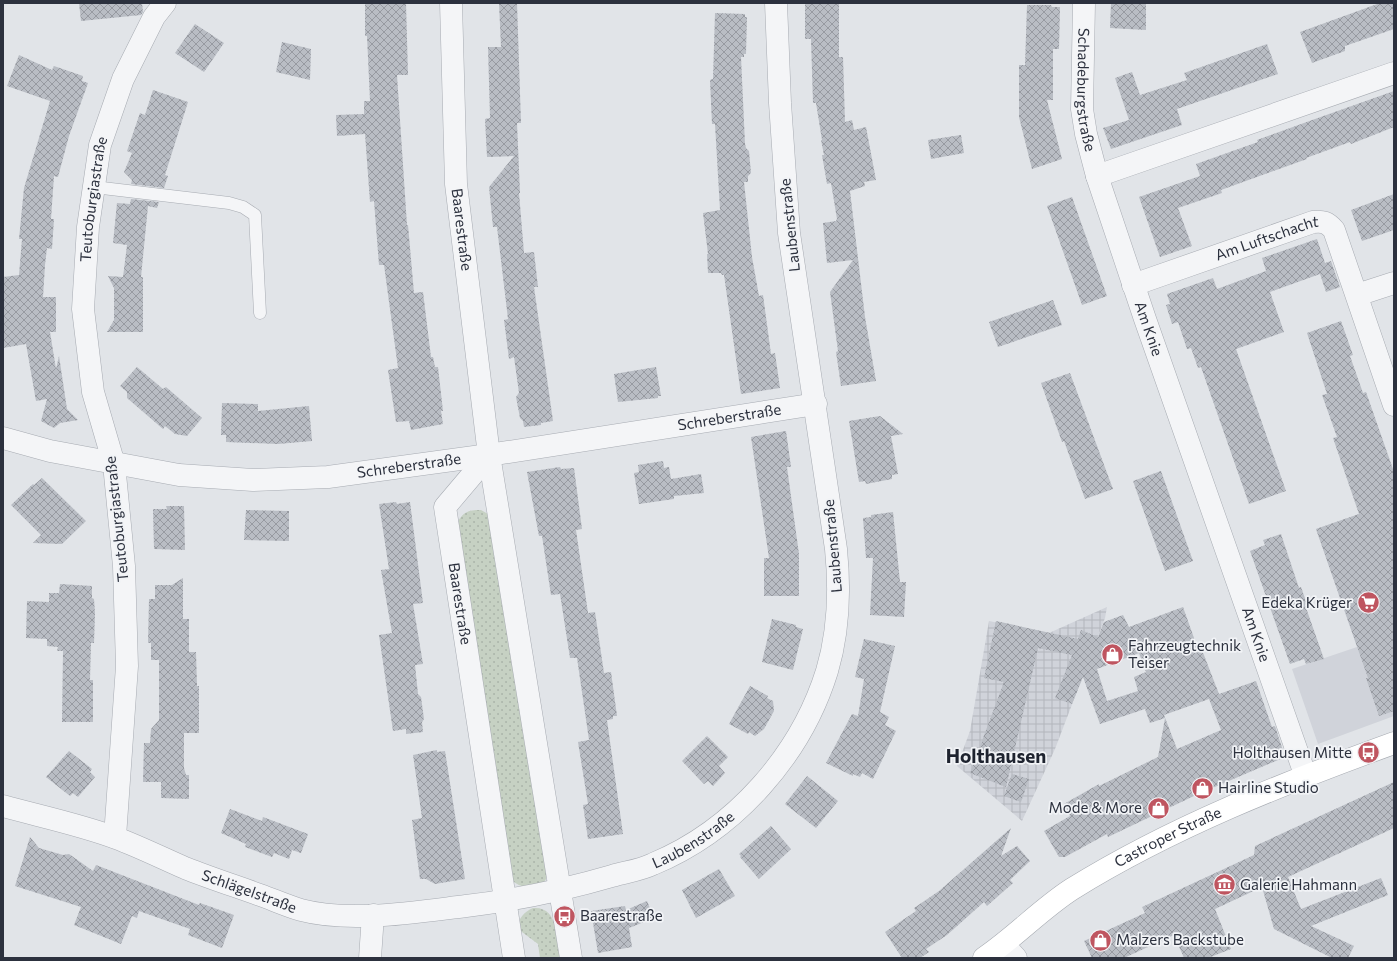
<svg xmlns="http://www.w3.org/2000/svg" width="1397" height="961" font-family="Commissioner,sans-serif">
<defs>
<pattern id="industrial-grid" width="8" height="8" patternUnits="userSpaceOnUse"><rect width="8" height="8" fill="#d0d3da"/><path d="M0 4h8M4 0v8" fill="none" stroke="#b3b6bc"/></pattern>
<pattern id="grass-dots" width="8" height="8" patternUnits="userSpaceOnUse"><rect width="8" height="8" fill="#c6d1c3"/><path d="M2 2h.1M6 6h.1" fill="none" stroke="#aab4a9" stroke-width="1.8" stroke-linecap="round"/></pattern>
<pattern id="building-cross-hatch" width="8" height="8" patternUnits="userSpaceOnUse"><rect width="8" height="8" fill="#b9bdc4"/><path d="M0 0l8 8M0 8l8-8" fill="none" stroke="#979aa1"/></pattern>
</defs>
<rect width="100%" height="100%" fill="#e1e4e8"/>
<path fill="#d0d3da" d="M1394,502V716L1318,744L1292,669L1357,647L1316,529Z"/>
<path fill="url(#industrial-grid)" d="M1107,607L1105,618L1055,749L1022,821L957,766L970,731L989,621L1049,633Z"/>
<path fill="url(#grass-dots)" d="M481,510L488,514L549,869C547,874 547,881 542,884C532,891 517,887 510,878L456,525C463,512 467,510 481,510Z
M533,908C559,906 557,940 560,958H540L538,944L518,929C518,918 524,912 533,908Z"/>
<path fill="url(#building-cross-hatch)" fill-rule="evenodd" d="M79,3H142L143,12L141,15L81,21Z
M365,3H406L408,75H397L407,225H408L414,293L423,292L431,357H433L435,367H438L443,411H441L443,424L411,430L409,421L396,422L388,370L398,368L384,265H379L374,201L370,202L365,134L337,136L336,115L364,114V101H370L367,36H365Z
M499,3H517L521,123H517L520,193H519L524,253L534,252L538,287H534L553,421L541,423V425L524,427L523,421L520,418L516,397L519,393L514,357L509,359L504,320L508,319L497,227H493L489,187L514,156L487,157L485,119L490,118L488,47H501Z
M1111,3H1146V30L1110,28Z
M1380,3H1394V29L1345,46V51L1312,63L1300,32Z
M805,4H839V57H843L845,122L852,120L854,130L866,127L876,180L864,182L865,186L850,191L865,317L876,381L841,386L836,352L838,351L830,292L853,260L827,263L823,223L836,221L837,219L831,183L827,184L822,155H824L821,140H822L816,103H813L811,39H805Z
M1027,5H1051L1052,7H1060L1059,49H1053V100H1047L1062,159L1032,169L1019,117V65H1025Z
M715,13L745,14V17H747L746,54H744V57H741L745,144L746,148L749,151L751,173L748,176V182H744L752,257L759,296L763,295L771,354L775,353L780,388L741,394L724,275H722L721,273H708L707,254H708L703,213L720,210L715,124H712L710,80L713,79Z
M195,24L224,43L204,72L175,53Z
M282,42L311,49L310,80L276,72Z
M1267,44L1278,74L1177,109L1182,125L1111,149L1103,128L1129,120L1115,78L1132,72L1140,95L1187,80L1184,73Z
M19,55L52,70L54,66L83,76L82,81L88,83L69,136L58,177L54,176L51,219H54L52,249L47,248L45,265L43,297H56V332H50L56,369L59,356L67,409L78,420L60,423L54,428L41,421L47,399L36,401L26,344L3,348V277L19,275L22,239H19L24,188L50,101L7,86Z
M153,90L188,102L165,175L168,176L164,188L131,184L132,180L124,172L132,153L127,151L140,113L145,115Z
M1394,91V127L1351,144L1350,142L1306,158L1307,159L1221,190L1222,193L1178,208L1192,246L1160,257L1139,197L1200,176L1196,164L1258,142L1257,140L1315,119Z
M961,135L964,153L931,159L928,140Z
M1394,194V230L1362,241L1351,210Z
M1072,197L1107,296L1082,305L1047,206Z
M131,199L159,202L157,208L148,206L141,277H143V332H107L114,320V288L108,276L123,277L127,245L113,243L117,203L130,204Z
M1317,239L1325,263L1331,261L1340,287L1326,292L1320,274L1270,292L1284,332L1236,349L1286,491L1249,504L1201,367L1198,368L1191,348L1187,349L1178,322L1172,324L1166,305L1170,304L1167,294L1213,278L1217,289L1266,271L1262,258Z
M1053,300L1062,325L998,347L989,322Z
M1341,321L1353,355L1350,356L1363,393L1366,392L1394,472V711L1379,716L1366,678H1368L1316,529L1359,514L1333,438L1337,437L1322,395L1327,394L1307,333Z
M137,367L163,389L166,387L202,418L187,436L175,434L165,426L163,429L127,398V392L120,386Z
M656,367L661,396H658V398L618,402L614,374Z
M1070,373L1113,489L1085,499L1064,441L1062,442L1041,383Z
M222,403L258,404V411L309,406L312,441L278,444L226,442V435H221Z
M880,416L903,434L891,436L898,474L892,475V479L866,484L865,481L859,482L849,421Z
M786,431L791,467H787L799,554V596H764V558H769L751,437Z
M663,461L664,468L669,467L671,479L701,474L704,493L674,496V499L639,504L634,473L639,472L638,465Z
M560,467L561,469L574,468L582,529L576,530L588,613L595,612L604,673L611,672L617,716H613V719L607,720L623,834L588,839L583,805L588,804L578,742L589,740L577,658H570L560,594L551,595L542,536H539L527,472Z
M1161,471L1193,561L1165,571L1133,481Z
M42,478L86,521L62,544L33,543L41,535L11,505L33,484L34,485Z
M396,502L397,504L410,502L423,603L413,604L423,664L415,665L418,694L421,697L424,719L422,722L423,732L406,734V729L393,731L379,635L392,633L381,570L389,569L379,504Z
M166,506H184L185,550L154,549L153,509H167Z
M246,510L289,511V541L244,540Z
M893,512L900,582H906L904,617L870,615L873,558H866L863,518L871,517V515Z
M1281,534L1299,588L1301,587L1307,604L1305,605L1324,659L1306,664L1304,659L1290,664L1250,551L1265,545L1263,540Z
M183,578V619H189V652H196L197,686H199V733H184V768L186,775H189V799L161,798V782H143L144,743H150L151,729L159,720V660H151V643H148L149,599H155V585H172Z
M60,584L92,586V598L94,599L95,613L94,643H91L90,680H93V722H62L63,651H57L58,647L47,646V639L26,638L27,601L49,602V593H59Z
M1183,607L1199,652L1202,650L1219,694L1256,681L1272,727L1275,726L1285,757L1196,795L1108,837L1107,834L1065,857H1059L1044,831L1070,816L1064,804L1099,784V786L1158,757L1165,718L1150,723L1145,709L1100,724L1083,677L1072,704L1055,698L1072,655L1038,648L1006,787L970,773L1004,682L984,678L996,621L1078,639L1081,630L1098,637L1104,622L1123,615L1129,627ZM1139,653L1146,672L1134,677L1138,691L1107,701L1097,669ZM1209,699L1221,730L1177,749L1164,715Z
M772,619L796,625V627L803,629L793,670L762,662Z
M864,639L895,646L880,712L889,717L885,725L896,731L873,779L862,773L860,777L853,774V776L826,763L852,714L858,716L864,679L855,677Z
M750,686L768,696L767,698L773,701L774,711L764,729L755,736L749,732L748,734L729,724Z
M707,736L728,757L719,766L725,773L713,786L708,781L704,784L682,761Z
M437,750V752L445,751L465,879L435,884L426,879H420L412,820L422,818L413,755Z
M69,751L92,769L90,772L95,777L78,797L73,793L70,796L46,777Z
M1012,774L1029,779L1021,802L1004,796Z
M807,776L838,801L816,828L785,804Z
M1394,782V828L1288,877L1301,909L1381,878L1388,895L1311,926L1354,946L1348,958H1332L1274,929L1262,887L1215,909L1231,949L1208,958H1184L1174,935L1124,958H1092L1084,941L1145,913L1142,907L1254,855L1255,846Z
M230,809L262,821L263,817L308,834L301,853L292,850L289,859L274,853L272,857L245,847L246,844L221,833Z
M771,826L791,849L759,879L740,857L741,856L739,854Z
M1011,828L1001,856L1017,846L1030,861L1010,880L1013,883L987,906L984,902L947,935L926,949L929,952L920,958H902L885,932L916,911L914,908L939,891Z
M30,837L39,848L63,855L69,854L93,871L96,865L199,905L200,903L234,915L222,948L188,935L190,929L139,911L137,918L132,916L121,944L74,925L81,907L15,886Z
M719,869L735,896L696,918L682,890Z
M647,901L654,918L629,928L632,947L598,953L591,911L625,906L626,910Z"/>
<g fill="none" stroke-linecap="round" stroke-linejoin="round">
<defs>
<path id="service" d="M94,187L229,203L243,207L255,215L260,313"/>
<g id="minor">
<path id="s1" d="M451,3L456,184L489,455L571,958"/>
<path id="s2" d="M1084,3L1082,109L1086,134L1097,176L1145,319L1306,777"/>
<path d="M1097,176L1394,73"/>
<path id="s3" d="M1133,285L1313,222C1323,221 1327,222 1334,230L1394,405"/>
<path d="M1357,295L1394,283"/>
<path id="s4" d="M3,438L50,451L179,475L253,480L328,477L489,455L816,404"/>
<path id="s5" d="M489,455L445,507L514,958"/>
<path id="s6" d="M3,806C39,816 82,825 116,838C140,847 162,858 185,868C210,878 235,886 260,895C274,900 287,906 301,910C350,923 416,912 466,906C516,900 564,890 612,876C626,872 641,870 653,864C735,830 801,755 827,671C839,631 840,589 836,549L789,233L780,103L776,3"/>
<path id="s7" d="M115,837L127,666L124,566L114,464L93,392L83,309L88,227L100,145L123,79L154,17L165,3"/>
<path d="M1004,945L1016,958"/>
<path d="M370,958L373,915"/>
</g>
<g id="secondary">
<path id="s8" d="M984,958C1015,937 1041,909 1072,889C1172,827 1284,783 1394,743"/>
</g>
</defs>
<use href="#service" stroke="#a7abb2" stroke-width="13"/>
<use href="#minor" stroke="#a7abb2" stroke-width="23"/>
<use href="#secondary" stroke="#a7abb2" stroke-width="23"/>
<use href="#service" stroke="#f4f5f7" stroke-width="12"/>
<use href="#minor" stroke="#f4f5f7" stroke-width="22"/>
<use href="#secondary" stroke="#fff" stroke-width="22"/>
</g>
<defs>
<symbol id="supermarket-disc" viewBox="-11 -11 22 22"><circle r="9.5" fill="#bf5560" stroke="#f1f3f6"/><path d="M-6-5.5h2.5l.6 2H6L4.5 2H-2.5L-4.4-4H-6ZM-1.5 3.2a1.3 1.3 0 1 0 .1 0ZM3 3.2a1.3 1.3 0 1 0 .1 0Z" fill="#fff"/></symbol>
<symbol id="shop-disc" viewBox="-11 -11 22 22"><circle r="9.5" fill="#bf5560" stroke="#f1f3f6"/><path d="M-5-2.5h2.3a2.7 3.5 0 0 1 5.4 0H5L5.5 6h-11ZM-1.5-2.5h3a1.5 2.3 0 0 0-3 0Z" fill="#fff"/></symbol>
<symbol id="bus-disc" viewBox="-11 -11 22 22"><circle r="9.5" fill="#bf5560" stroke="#f1f3f6"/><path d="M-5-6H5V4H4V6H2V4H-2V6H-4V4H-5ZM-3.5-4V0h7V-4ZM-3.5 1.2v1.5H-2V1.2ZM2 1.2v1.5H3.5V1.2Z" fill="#fff"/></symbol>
<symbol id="museum-disc" viewBox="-11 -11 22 22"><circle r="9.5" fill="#bf5560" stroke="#f1f3f6"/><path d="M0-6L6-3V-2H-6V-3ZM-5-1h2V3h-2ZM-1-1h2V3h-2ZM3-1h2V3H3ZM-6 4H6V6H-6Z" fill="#fff"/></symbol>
</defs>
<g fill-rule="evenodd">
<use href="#supermarket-disc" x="1356" y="590" width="25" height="25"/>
<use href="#shop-disc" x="1100" y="642" width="25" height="25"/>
<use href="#bus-disc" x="1356" y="740" width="25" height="25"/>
<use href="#shop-disc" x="1190" y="776" width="25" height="25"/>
<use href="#shop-disc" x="1146" y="796" width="25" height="25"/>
<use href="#museum-disc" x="1212" y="872" width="25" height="25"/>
<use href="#bus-disc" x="552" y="904" width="25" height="25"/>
<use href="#shop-disc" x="1088" y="928" width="25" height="25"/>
</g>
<g text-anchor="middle" stroke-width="3.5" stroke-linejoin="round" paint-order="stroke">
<g font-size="15" fill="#2c313e" stroke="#f1f3f6">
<text dy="5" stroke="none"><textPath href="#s2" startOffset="87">Schadeburgstraße</textPath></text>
<text dy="5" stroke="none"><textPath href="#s7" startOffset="643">Teutoburgiastraße</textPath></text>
<text transform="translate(790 225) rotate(-96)" y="5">Laubenstraße</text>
<text dy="5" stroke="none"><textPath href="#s1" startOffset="227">Baarestraße</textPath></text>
<text dy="5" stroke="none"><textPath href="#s3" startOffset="142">Am Luftschacht</textPath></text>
<text dy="5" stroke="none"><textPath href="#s2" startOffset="336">Am Knie</textPath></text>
<text dy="5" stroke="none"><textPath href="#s4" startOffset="735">Schreberstraße</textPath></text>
<text dy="5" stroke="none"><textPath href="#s4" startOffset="411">Schreberstraße</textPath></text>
<text transform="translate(117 519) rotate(-96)" y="5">Teutoburgiastraße</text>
<text transform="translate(833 546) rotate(-95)" y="5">Laubenstraße</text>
<text dy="5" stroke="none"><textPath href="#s5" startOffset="166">Baarestraße</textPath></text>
<text dy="5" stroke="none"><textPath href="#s2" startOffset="660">Am Knie</textPath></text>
<text dy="5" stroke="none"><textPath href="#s6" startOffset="721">Laubenstraße</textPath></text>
<text dy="5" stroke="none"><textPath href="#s8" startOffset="221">Castroper Straße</textPath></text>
<text dy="5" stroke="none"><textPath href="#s6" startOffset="261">Schlägelstraße</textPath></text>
</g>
<g font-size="15" fill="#2c313e" stroke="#f1f3f6" text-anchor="start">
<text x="1352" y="608" text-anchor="end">Edeka Krüger</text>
<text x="1128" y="651">Fahrzeugtechnik<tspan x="1128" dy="17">Teiser</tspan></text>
<text x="1352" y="758" text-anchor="end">Holthausen Mitte</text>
<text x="1218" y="793">Hairline Studio</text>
<text x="1142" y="813" text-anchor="end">Mode &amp; More</text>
<text x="1240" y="890">Galerie Hahmann</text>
<text x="580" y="921">Baarestraße</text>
<text x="1116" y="945">Malzers Backstube</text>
</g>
<g font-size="19" font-weight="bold" fill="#1e232f" stroke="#f1f3f6">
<text x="996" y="763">Holthausen</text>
</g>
</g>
<rect width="1397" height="961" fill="none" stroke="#2c313e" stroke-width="8"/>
</svg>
